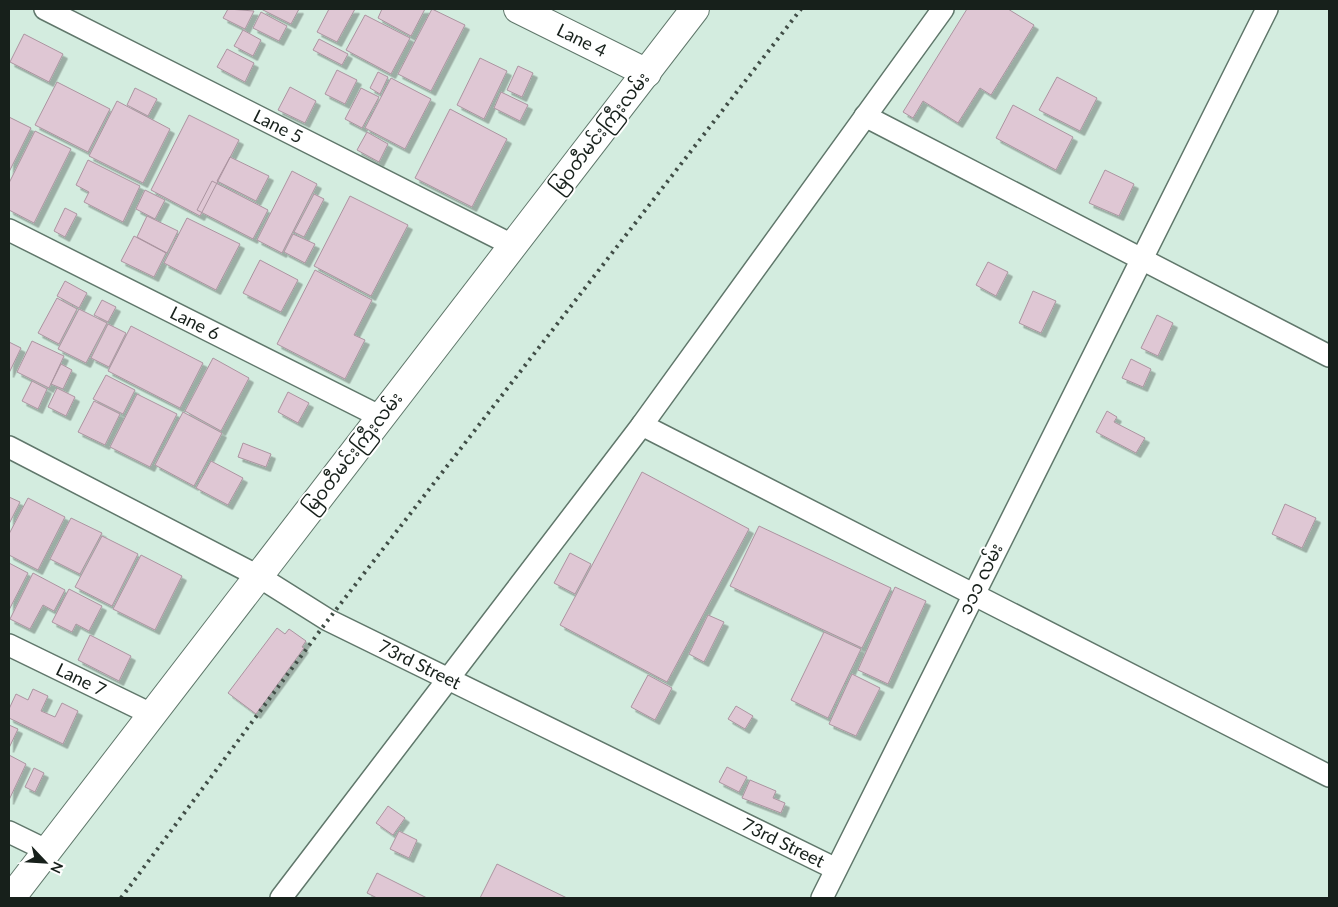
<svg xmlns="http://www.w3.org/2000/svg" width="1338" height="907" font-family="Lato,'Noto Sans Myanmar',sans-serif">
<defs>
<filter id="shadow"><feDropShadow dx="4.5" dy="4.5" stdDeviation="0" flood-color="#0004"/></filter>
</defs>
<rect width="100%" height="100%" fill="#d3ecdf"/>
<path fill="#dfc7d4" stroke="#ab94a0" filter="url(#shadow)" d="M228,9L254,11L245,29L223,18Z
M261,9H299L291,24Z
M329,9H355L337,42L317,32Z
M382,9H425L411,36L378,18Z
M432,9L465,25L431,91L398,74Z
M967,9H1008L1034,25L991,95L980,88L958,123L923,101L913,118L903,112Z
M261,12L287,26L279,41L253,28Z
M365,15L410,38L391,74L346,50Z
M243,30L261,40L253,56L234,46Z
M24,34L63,54L49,82L10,62Z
M319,39L348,54L342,65L313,50Z
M227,49L254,63L245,82L217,67Z
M480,58L507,71L484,119L457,105Z
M518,66L533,73L522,97L507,90Z
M337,70L357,80L345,104L325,94Z
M378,72L388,77L380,94L370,88Z
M1057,77L1097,98L1080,131L1039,110Z
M391,78L431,99L405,149L365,128Z
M57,82L110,109L88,152L35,125Z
M290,87L316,101L305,123L278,110Z
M135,88L157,99L148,116L127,105Z
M361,88L379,97L362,128L345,119Z
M501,92L528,105L520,121L494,108Z
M117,101L170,129L143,183L89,156Z
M1013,105L1073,137L1056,170L996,138Z
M450,109L507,139L472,207L415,178Z
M189,115L239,140L200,216L151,190Z
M9,117L31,128L9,172Z
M35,131L71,149L34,223L9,210V183Z
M367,132L388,144L379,162L357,150Z
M230,157L269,176L256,201L217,181Z
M88,160L140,186L123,222L84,202L89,192L76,185Z
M1105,170L1134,184L1119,216L1089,203Z
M292,171L317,184L282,253L257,240Z
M212,181L268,210L253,239L197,210Z
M145,190L165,200L155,219L136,209Z
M314,194L324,199L304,237L294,232Z
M350,196L408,225L371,296L314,266Z
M65,208L77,214L65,237L54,231Z
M147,216L178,231L167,253L137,237Z
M187,218L240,244L216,290L164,263Z
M293,234L315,244L305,263L284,252Z
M134,236L166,253L154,277L121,261Z
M260,260L298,280L281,312L243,293Z
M988,262L1008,272L996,296L976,285Z
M315,270L372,300L354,335L365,340L345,379L277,344Z
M65,281L87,293L79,308L57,296Z
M1033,291L1056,301L1041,333L1019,323Z
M57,298L77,309L59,344L38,333Z
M102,300L116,307L108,322L94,315Z
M79,309L107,323L86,363L58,349Z
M1157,315L1173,323L1158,356L1141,348Z
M108,324L126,333L109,367L91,358Z
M131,326L203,363L180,408L108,371Z
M32,341L64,356L49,388L17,372Z
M9,342L21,348L9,373Z
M213,358L249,378L221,431L185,411Z
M1131,359L1151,369L1143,387L1122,378Z
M61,364L72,370L63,389L51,384Z
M106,375L135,390L123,414L93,399Z
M32,381L47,389L38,409L22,401Z
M57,388L75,397L66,416L48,407Z
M288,392L309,403L298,423L278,412Z
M137,394L177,414L150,467L110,447Z
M94,401L120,414L105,445L78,432Z
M1107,411L1117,417L1114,422L1145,438L1136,453L1096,432Z
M183,412L222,433L194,486L155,465Z
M243,443L271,454L266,467L238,457Z
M211,461L243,478L228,505L196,488Z
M642,472L749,529L667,682L560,625Z
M9,497L20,502L9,524Z
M28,498L65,517L38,570L9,555V534Z
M1285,504L1316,518L1302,548L1272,534Z
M71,518L102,533L80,574L50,559Z
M759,526L891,588L862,648L730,586Z
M102,536L138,554L112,606L75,587Z
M570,553L591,564L575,594L554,583Z
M141,555L182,576L155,630L113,609Z
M9,563L28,573L9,610Z
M33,573L65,590L54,611L43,605L30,629L10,619Z
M895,587L926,601L888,684L858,670Z
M69,589L102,606L89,631L76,624L72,632L52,622Z
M708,615L724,622L704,662L689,654Z
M277,628L285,634L289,629L306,641L302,647L304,648L256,714L228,693Z
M824,632L861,649L828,718L791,700Z
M90,635L131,656L119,681L78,660Z
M852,674L880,688L856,736L829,724Z
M648,675L672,688L655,720L631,707Z
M33,689L48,696L41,711L55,717L62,703L78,711L63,744L9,718V709L16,694L28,700Z
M736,706L753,716L745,729L728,719Z
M9,725L18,729L9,748Z
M9,755L26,764L9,800Z
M727,767L747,777L739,792L719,782Z
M34,768L44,773L35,792L25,787Z
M750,780L776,791L773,798L785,803L781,813L742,798Z
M388,806L405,818L393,835L376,823Z
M399,831L417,840L409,858L390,849Z
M497,864L567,898H480Z
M377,873L427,898H377L367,893Z"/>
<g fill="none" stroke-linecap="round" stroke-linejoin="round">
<defs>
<g id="minor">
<path id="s1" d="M45,9L512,245"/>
<path d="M865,116L1329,356"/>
<path id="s2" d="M9,230L381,417"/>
<path d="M642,425L1329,776"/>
<path id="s3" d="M9,447L258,576L328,620L836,869"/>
<path id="s4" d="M9,645L153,715"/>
<path d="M9,832L48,851"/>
<path d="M281,898L642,425L943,9"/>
<path d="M822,898L1267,9"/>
</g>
<g id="tertiary">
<path id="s5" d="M518,9L647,73"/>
</g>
<path id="secondary" d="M11,898L695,9"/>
</defs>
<use href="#minor" stroke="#60776b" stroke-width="24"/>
<use href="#tertiary" stroke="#60776b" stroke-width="30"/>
<use href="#secondary" stroke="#60776b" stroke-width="30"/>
<use href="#minor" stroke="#fff" stroke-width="21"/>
<use href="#tertiary" stroke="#fff" stroke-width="28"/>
<use href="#secondary" stroke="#fff" stroke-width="28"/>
<path stroke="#404d46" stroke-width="4" stroke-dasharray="2.5 5" stroke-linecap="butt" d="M121,898L328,620L801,9"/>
</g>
<g text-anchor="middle" stroke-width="4" stroke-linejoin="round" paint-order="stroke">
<g font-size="18" fill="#17201b" stroke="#fff">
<text dy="6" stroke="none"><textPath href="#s5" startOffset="71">Lane 4</textPath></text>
<text dy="6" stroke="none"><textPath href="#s1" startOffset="261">Lane 5</textPath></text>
<text transform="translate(600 133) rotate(-52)" y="6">မြဝတီမင်းကြီးလမ်း</text>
<text dy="6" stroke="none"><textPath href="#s2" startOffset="208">Lane 6</textPath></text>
<text transform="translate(353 453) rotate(-52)" y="6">မြဝတီမင်းကြီးလမ်း</text>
<text transform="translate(981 579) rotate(-64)" y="6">၁၁၁ လမ်း</text>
<text dy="6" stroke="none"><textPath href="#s3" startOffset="465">73rd Street</textPath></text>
<text dy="6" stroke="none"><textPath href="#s4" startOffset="80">Lane 7</textPath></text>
<text dy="6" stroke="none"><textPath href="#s3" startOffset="870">73rd Street</textPath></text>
</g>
</g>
<rect width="1338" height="907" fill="none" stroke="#17201b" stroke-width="20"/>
<g transform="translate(45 862) rotate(115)" stroke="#ffffff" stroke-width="4" paint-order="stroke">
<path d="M0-4L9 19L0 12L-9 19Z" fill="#17201b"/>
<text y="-8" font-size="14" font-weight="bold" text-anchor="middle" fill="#17201b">N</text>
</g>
</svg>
